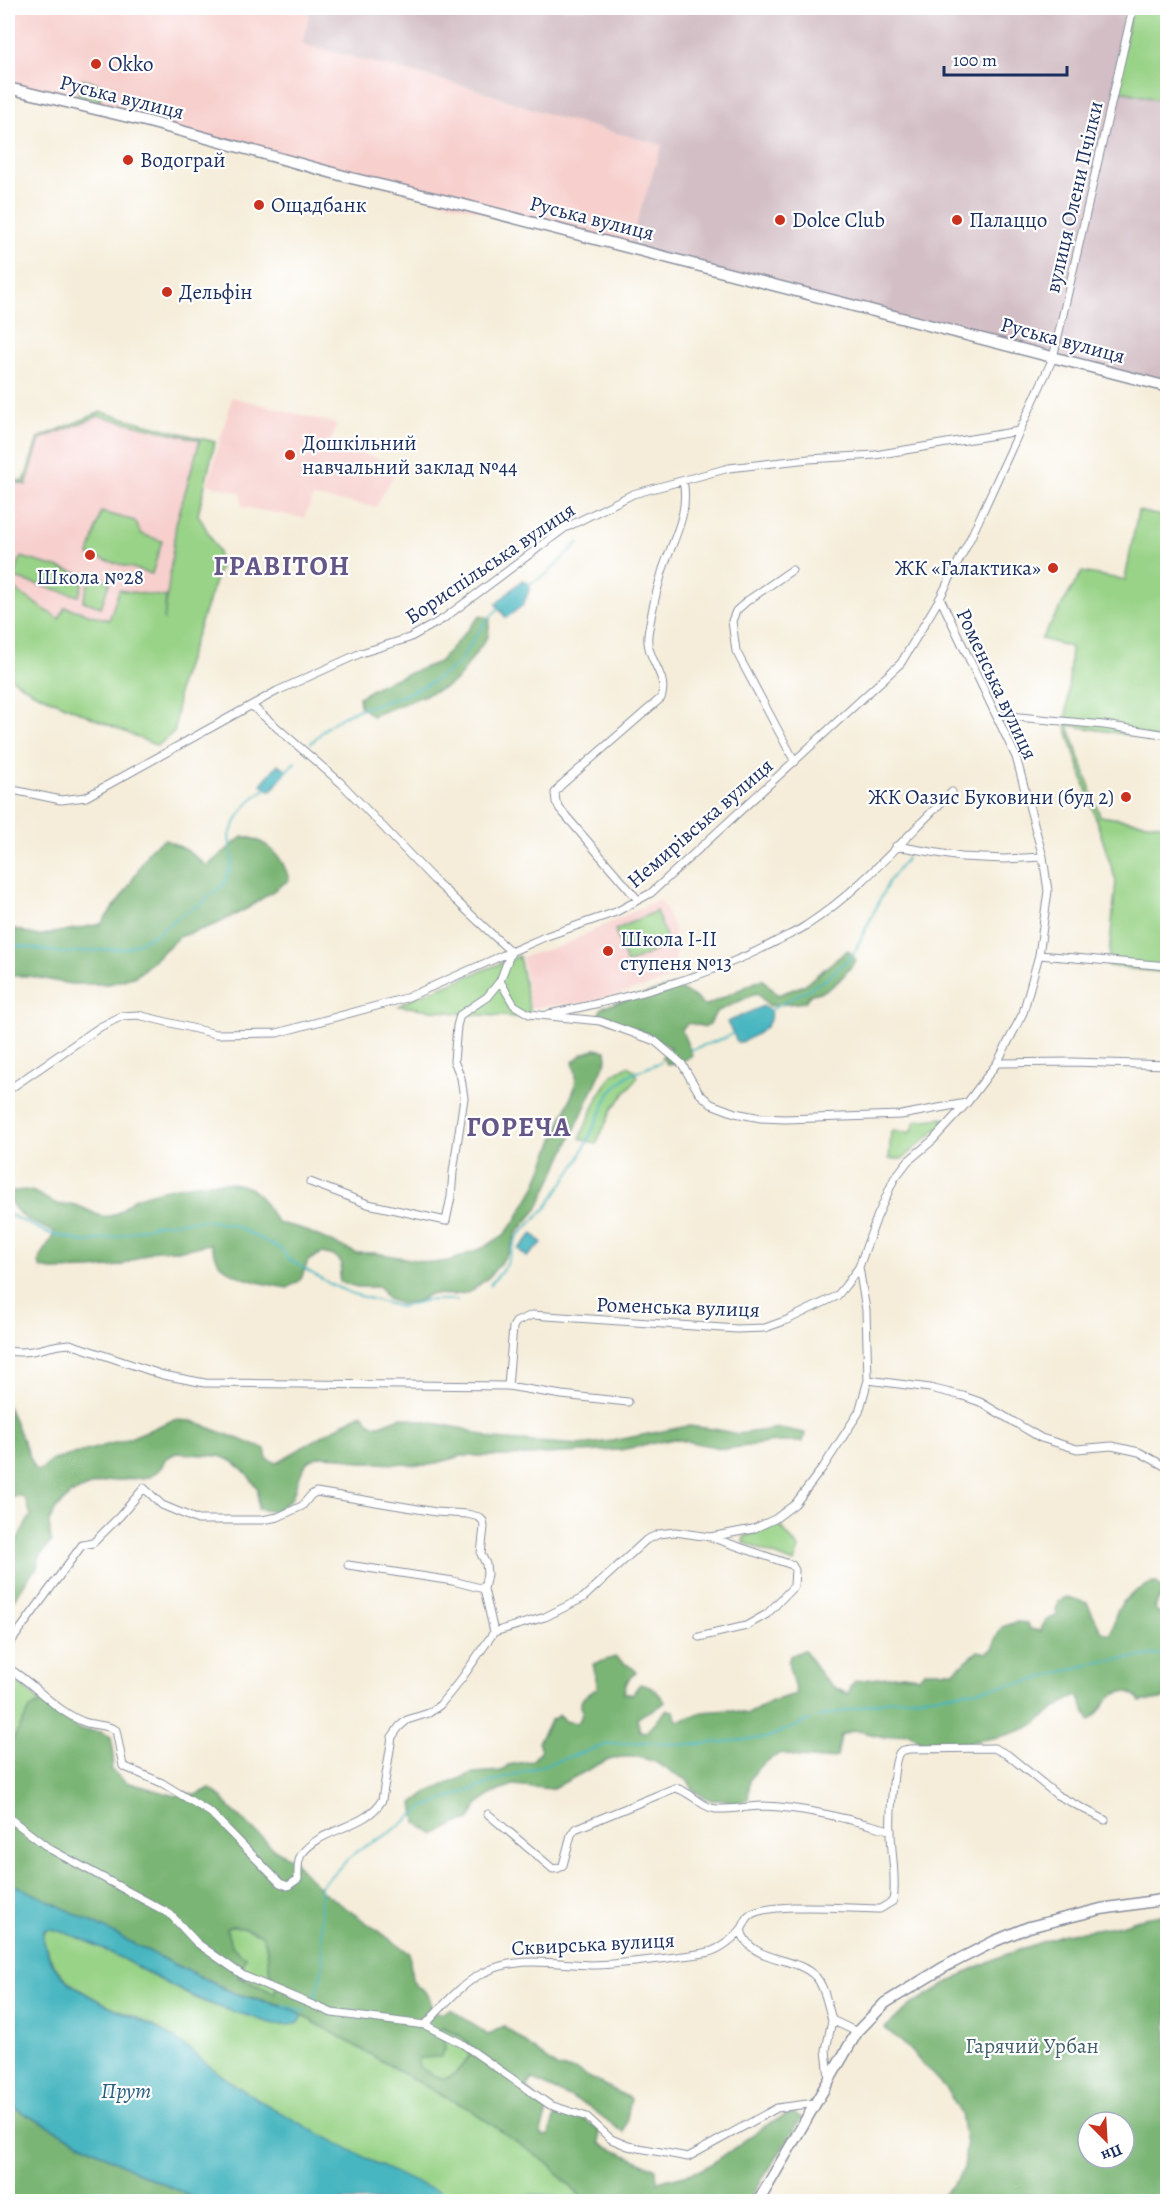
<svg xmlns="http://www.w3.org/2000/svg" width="1175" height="2209" font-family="Alegreya,serif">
<rect width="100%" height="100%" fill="#fff"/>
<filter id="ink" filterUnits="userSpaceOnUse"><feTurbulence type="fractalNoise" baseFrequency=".0167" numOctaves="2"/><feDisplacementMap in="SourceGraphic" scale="12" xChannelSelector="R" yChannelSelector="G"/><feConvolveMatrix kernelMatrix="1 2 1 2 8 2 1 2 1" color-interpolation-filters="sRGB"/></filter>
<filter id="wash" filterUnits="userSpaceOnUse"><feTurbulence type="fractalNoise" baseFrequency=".008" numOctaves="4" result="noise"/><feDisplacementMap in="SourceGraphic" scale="24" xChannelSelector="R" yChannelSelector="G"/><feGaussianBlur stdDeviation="1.35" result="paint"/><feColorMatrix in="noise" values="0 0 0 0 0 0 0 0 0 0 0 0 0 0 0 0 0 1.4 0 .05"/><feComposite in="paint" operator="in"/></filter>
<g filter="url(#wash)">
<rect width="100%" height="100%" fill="#f5edd9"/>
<path fill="#f7d0ce" d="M8,8H311L303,43L472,88L559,118L662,145L628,249L8,90Z
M232,397L337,424L330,444L399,465L376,507L313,497L304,518L242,507L241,493L208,484Z
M99,416L200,440L191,474L168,586L160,660L107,650L8,585V480L26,485L40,439Z
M660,899L674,928L677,978L591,1002L531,1008L522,957L561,946Z"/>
<path fill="#d2bec4" d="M311,8H1132L1114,88L1167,102V388L628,249L662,145L559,118L472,88L302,44Z"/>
<path fill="#99d387" stroke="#5a8172" stroke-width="1.5" d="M1132,8H1167V102L1114,89Z
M83,79L102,85L100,101L77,96Z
M101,412L215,442L198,514L218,551L220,567L179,686L175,731L157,746L31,691L8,676V585L59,619L65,607L109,620L119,590L166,597L164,621L176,524L200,440L99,416L40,439L26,485L8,480V478L24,482L38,438Z
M1138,511L1167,517V741L1068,725L1100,816L1167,826V973L1108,966L1116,881L1066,727L1071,647L1041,639L1082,572L1125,580Z
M101,512L135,521L141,534L162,541L152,574L89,555Z
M21,557L85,575L79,596L14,578Z
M91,575L110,581L101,607L83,601Z
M656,911L669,944L627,964L615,930Z
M519,956L531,1018L465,1014L399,1006L413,998Z
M628,1066L634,1070L638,1077L613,1108L596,1144L580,1138L599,1095L612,1075Z
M943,1118L945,1120L942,1125L902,1159H889L891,1131L912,1132L915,1121Z
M777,1522L799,1549L794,1563L743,1542L744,1537Z
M8,1677L24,1688L41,1702L31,1708L8,1748Z
M232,1926L243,1927L262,1935L266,1944L270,1972L277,1988L274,1993L238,1977L237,1952L229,1943L226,1929Z
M47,1929C58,1929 67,1934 77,1937C121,1954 158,1982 200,2000C216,2007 233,2011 249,2016C263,2021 288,2031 301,2020L302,2015L443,2096L468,2108L547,2163L585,2201C567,2201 549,2193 531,2196C524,2197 517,2201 509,2201C489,2203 466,2202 447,2195C412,2184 380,2166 348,2149C308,2128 267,2107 230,2081C208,2066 187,2047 165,2033C135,2013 86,2001 62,1975C52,1965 46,1949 42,1935Z
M443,2027L461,2036L474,2051C452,2077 450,2089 418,2066L419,2058L441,2056L445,2049L437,2032Z"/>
<path fill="#7ab574" stroke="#4a7269" stroke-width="1.5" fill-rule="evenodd" d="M480,616L490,618L488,636L458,679L448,686L372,716L360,706L359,697L381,684L439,662Z
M243,836C268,841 283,855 289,880L248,908L217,924L179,937L136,976L109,984H70L29,976H8V927L38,936L101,924L127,889L150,849L165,839L188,851L207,866Z
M848,950L856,960C844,976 832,993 811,994L805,1002L769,1006L757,993L716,1012L710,1024L706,1027L689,1023L681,1029L692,1055C684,1062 677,1063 667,1064L662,1057L670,1047L638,1030L600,1018L599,1013L603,1007L672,986L693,996L705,1006L762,979L778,995L804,985Z
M595,1049L606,1051L607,1059L558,1166L537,1209L516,1234L509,1252L489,1277L470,1292L453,1295L430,1294L419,1301L401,1304L387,1299L380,1287H357L340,1282L339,1277L342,1264L335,1256L321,1253L308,1261L301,1279L288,1288C266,1284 239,1281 221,1265C216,1260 214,1250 210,1244L182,1250H155L120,1266L91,1269L52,1270L41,1268L38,1262L55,1232C35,1224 17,1218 8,1197L10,1192C38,1186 35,1196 57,1204C63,1206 70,1203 75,1205C87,1208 97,1218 110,1216C122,1214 127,1202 136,1198C161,1188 225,1175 249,1188C262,1195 269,1212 278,1223L300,1228L356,1253H375L433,1263L449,1261L485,1247L504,1235L516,1220L535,1187L575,1087L576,1075L573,1062L581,1055Z
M8,1406L36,1471L42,1469L50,1461L125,1440L173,1420L192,1421L265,1449L267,1459L276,1463L356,1416L363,1414L372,1424L380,1425L401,1417L465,1429L493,1439L580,1445L612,1441L688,1426L714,1429L738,1434L780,1428L805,1433L803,1442H775L726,1449L674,1439L620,1450L510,1456H461L430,1465H419L359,1462L341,1457L319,1456L307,1462L298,1479L292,1498L275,1512L258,1509V1489L247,1474L234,1462L220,1456L189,1454L176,1453L165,1459L161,1468L150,1477L109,1481L95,1484L71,1494L56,1509L49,1522L51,1542C45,1550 37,1558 37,1568C24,1579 21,1595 8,1605V1556L31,1515L25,1499L19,1495L8,1500Z
M1152,1583H1157L1165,1593L1158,1600L1155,1608L1158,1613L1167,1611V1698L1140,1702C1137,1695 1133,1692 1126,1692C1106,1691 1103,1711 1090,1721L1078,1696C1062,1700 1046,1718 1031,1726C1004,1739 956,1745 926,1746L909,1733L884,1737L854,1730L841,1735L837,1757L824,1759L798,1757L782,1753L773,1757L757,1769L750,1780L748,1800L733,1805L726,1800H711L695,1792L688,1781L655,1762L640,1757H621L605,1761L552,1789L513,1785L493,1793L478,1804L470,1820L456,1824L434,1835L416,1822L413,1803L428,1792L473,1773L501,1771L508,1765L532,1761L541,1751L538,1742L551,1720L560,1715L564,1721L578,1723C590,1705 567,1704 598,1688L593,1664L615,1657L634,1669L636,1673C627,1678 626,1684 624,1693L632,1694L640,1684C650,1685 660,1693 665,1702C657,1711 646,1710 637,1719L640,1731L646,1732L667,1710L674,1711L676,1719L681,1721L702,1712L729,1710L748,1714L772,1701L796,1694L788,1663L790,1656L804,1650C818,1669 825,1687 849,1694L850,1687L855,1681L903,1675L919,1677L924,1671H954L978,1651L987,1653L994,1648L996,1638L1002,1627L1016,1622L1028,1623L1030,1629L1041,1631C1043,1622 1047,1618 1057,1616L1056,1610L1059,1601L1067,1597L1087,1603L1102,1632L1110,1635C1115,1626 1113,1620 1117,1611C1124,1598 1138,1589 1152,1583Z
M41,1702L81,1730L101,1732L111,1737L114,1755L111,1770L126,1782L176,1796L184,1792C194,1797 200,1794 210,1788L222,1798L228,1806L274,1849L292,1859L322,1891L409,1953L412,1979L416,1986L423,1989L429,1997L432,2009L439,2013L451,2009L488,2035L504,2026L558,2068L575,2070L631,2099L624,2133L588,2106L532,2079L526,2087L547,2112L540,2135L548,2136L556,2114L583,2119L599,2129L600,2144L656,2169L657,2182C670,2178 685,2176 698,2171C732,2155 756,2125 793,2113L802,2118L748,2201H585L547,2163L468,2108L443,2096L298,2013L283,2005L234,1993L8,1882V1748L31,1708ZM232,1926L243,1927L262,1935L266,1944L270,1972L277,1987L274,1993L238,1977L246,1957C233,1950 229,1943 227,1929ZM443,2027L461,2036L474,2051C452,2077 450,2089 418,2066L419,2058L441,2057L445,2049L444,2041L437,2032Z
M1167,1914V2201H937L957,2180L964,2168L966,2145L961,2114L947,2090L904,2044L885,2028L912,2004L931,1993L966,1972L1002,1956L1064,1934L1121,1925L1139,1919ZM1088,2122H1124V2158H1088Z
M8,2105L135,2171L201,2201L8,2202Z"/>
<path fill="#47b6c0" stroke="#31728f" stroke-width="1.5" d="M522,580L526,581L530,588L523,605L506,618L496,604Z
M278,764L287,771L271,791L261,784Z
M763,1006L770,1011C774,1028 755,1034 743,1042L738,1043L727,1022Z
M533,1234L542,1243L527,1257L518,1249Z
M8,1882C83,1915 154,1956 229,1991C252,2002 280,2000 302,2015L301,2020C288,2031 263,2021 249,2016C233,2011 216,2007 201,2000C158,1982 121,1954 77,1937C67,1934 58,1929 47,1929L43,1931C41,1945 53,1967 62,1976C88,2001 131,2014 162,2031C187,2045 208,2067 232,2083C268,2107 308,2128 347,2148C387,2169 427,2191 472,2201H201L135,2171L8,2105Z
M531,2195L553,2196L570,2201H511Z"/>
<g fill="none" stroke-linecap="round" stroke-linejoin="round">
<path stroke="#47b6c0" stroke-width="2" d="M526,586L547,574L579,542
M311,743L328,726L351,712L402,696L432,682L457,665L487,620L501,606
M286,771L295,762
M8,944L62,953L127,948L156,934L177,918L202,903L224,884L232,862L229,836L239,815L251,800L268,787
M769,1011L826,979L853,955L889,881L907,858
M690,1050L725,1038L733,1033
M8,1214L48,1233L85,1242L115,1237L159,1224L205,1220L235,1226L281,1249L288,1259L332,1285L353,1294L401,1307L427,1300H457
M490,1285L506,1266L517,1237L546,1208L578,1161L610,1093L627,1076L661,1062
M818,1717L890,1700L953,1694L1031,1681L1094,1663L1168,1653
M314,1999L323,1968L320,1886L357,1851L391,1832L424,1807L498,1780L609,1744L643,1742L689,1745L766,1738L810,1720
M283,2005L307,2012"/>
</g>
</g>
<g filter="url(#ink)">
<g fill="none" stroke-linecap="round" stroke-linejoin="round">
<defs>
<path id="minor" d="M792,570L747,601L736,611L732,621L736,651L795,762
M252,706L341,783L433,879L511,952L500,981L514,1005L529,1014L600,1021L655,1041L682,1064L699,1093L711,1104L735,1113L761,1118L785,1119L901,1115L966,1103
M997,715L1104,725L1168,735
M8,789L61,800L86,797L277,691L361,653L409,638L443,619L565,528L633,494L729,468L809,459L875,455L1019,431
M896,846L961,857L1004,859L1043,857
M638,900L560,809L556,802L555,793L560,786L661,698C669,677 649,662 648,642C647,636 649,629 650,623C653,605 658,586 663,569C673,540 690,512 683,481
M1039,955L1168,966
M549,1014C627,998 704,979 775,942C786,936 797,932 807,925C862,889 905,837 952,792
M997,1063L1073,1062L1168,1065
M8,1090L100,1027L122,1016L138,1015L216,1034L277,1033L406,998L547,936L616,912L651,893L901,663L940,598L971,537L1053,358L1133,8
M310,1182L368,1204L446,1221L451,1197L453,1172L464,1098L461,1078L454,1061L457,1026L460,1015L487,997L500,981
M8,1351C36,1355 45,1345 70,1344L163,1375L205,1383L508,1386L562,1395L628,1402
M868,1380L930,1388L963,1396L980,1402L1041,1438L1077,1449L1112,1446L1139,1452L1168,1468
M508,1386L513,1327L516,1322L532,1315L737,1329L765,1328L787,1320L837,1296L846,1285L859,1267L877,1217L894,1179L908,1161L933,1140L967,1103L997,1063L1023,1013L1039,955L1048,891L1043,857L1016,757L940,598
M348,1565L453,1581L484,1589L494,1632
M699,1637L746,1626L767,1614L794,1586L795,1570L792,1565L713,1538
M8,1646L82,1545L93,1543L120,1516L144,1488L162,1505L198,1520H262L278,1517L302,1506L311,1495L316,1492L436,1512L467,1514L479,1517L483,1521L484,1527L481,1554L486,1564L487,1574L484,1589
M8,1668C34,1683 55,1711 84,1722C95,1726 106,1724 116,1730L123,1766L162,1783L211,1813L280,1883L288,1886L298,1879C298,1871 297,1862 301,1855C320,1827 366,1829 382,1800L392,1737L399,1727L407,1720L429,1713L440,1705L462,1678L494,1632L545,1617L583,1598L646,1540L659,1534L675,1532L710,1537L753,1529L775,1519L795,1504L824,1466L859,1412L868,1380L866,1310L859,1267
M488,1814L553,1869L559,1868L563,1865L571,1835L575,1829L675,1788C691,1791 700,1807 716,1809C731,1810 747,1806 763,1806C809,1808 846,1819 890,1830
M8,1817L50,1849L170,1914L197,1943L244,1976L332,2013L425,2025L461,2043L550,2105L587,2117L611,2139L628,2146L688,2157L777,2108L815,2103
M741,1930C750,1964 794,1954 816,1977C825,1987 828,2007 832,2020L857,2032
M425,2025C441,2008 462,1983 483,1973C518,1955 554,1964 591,1965C616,1965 643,1961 668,1958C681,1956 696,1955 709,1952C720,1949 735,1938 742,1928C744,1925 746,1919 749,1916C766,1901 855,1909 880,1909L893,1901C897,1878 891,1855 891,1831C890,1819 893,1758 900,1752C902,1750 906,1750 909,1749L994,1748L1008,1755L1057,1795L1105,1820
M829,2078L826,2050L832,2020"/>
<path id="primary" d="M8,88L149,122L351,178L464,205L1168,387
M758,2202L857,2032L885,2003L946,1966L995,1941L1029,1927L1101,1909L1168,1899"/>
</defs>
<use href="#minor" stroke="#888e9c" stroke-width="9"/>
<use href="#primary" stroke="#888e9c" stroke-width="13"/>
<use href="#minor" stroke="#fff" stroke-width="7"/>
<use href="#primary" stroke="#fff" stroke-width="10"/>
</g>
</g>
<g fill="#c8321e" stroke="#fff" stroke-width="2">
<circle cx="96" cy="64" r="6"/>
<circle cx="128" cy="160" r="6"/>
<circle cx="259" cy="205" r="6"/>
<circle cx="780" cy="220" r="6"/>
<circle cx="957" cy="220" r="6"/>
<circle cx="167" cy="292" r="6"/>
<circle cx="290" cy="455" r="6"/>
<circle cx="90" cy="555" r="6"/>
<circle cx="1053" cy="568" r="6"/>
<circle cx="1126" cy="797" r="6"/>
<circle cx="608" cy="951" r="6"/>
</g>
<g text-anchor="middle" stroke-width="4.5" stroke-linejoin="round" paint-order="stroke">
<g font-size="21" fill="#1b2f5e" stroke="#fff" text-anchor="start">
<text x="108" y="71">Okko</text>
<text x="140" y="167">Водограй</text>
<text x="271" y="212">Ощадбанк</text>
<text x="792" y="227">Dolce Club</text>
<text x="969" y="227">Палаццо</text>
<text x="179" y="299">Дельфін</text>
<text x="302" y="450">Дошкільний<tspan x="302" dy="24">навчальний заклад №44</tspan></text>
<text x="1041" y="575" text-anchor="end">ЖК «Галактика»</text>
<text x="90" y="584" text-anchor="middle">Школа №28</text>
<text x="1114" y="804" text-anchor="end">ЖК Оазис Буковини (буд 2)</text>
<text x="620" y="946">Школа I-II<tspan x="620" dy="24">ступеня №13</tspan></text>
</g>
<g font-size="21" fill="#1b2f5e" stroke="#fff">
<text transform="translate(122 97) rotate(14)" y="7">Руська вулиця</text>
<text transform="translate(1074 197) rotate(-77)" y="7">вулиця Олени Пчілки</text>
<text transform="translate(592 218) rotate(14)" y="7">Руська вулиця</text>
<text transform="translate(1063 340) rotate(15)" y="7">Руська вулиця</text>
<text transform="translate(490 563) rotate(-34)" y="7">Бориспільська вулиця</text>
<text transform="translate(997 684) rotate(65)" y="7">Роменська вулиця</text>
<text transform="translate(700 823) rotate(-41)" y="7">Немирівська вулиця</text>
<text transform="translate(678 1307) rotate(2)" y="7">Роменська вулиця</text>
<text transform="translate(593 1944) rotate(-3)" y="7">Сквирська вулиця</text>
</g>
<g font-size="21" fill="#41606a" stroke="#fff">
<text x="1032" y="2053">Гарячий Урбан</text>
</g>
<g font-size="22" font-style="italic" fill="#2a5e80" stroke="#fff">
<text x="126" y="2098">Прут</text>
</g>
<g font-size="27" font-weight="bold" letter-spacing="1.5" fill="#655787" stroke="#fff">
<text x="282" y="575">ГРАВІТОН</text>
<text x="519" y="1136">ГОРЕЧА</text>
</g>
</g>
<rect width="1175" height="2209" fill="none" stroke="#fff" stroke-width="30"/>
<g transform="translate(1106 2140) rotate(156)"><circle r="28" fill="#ffffff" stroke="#a4acbf" stroke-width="1.5"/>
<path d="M0-4.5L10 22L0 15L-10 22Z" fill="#c8321e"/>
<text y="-9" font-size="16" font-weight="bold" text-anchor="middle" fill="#1b2f5e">Пн</text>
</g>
<path d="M944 66v9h123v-9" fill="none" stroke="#1b2f5e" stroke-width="3"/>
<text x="953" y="66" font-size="18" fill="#1b2f5e" stroke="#ffffff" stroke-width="4.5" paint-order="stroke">100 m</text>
</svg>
